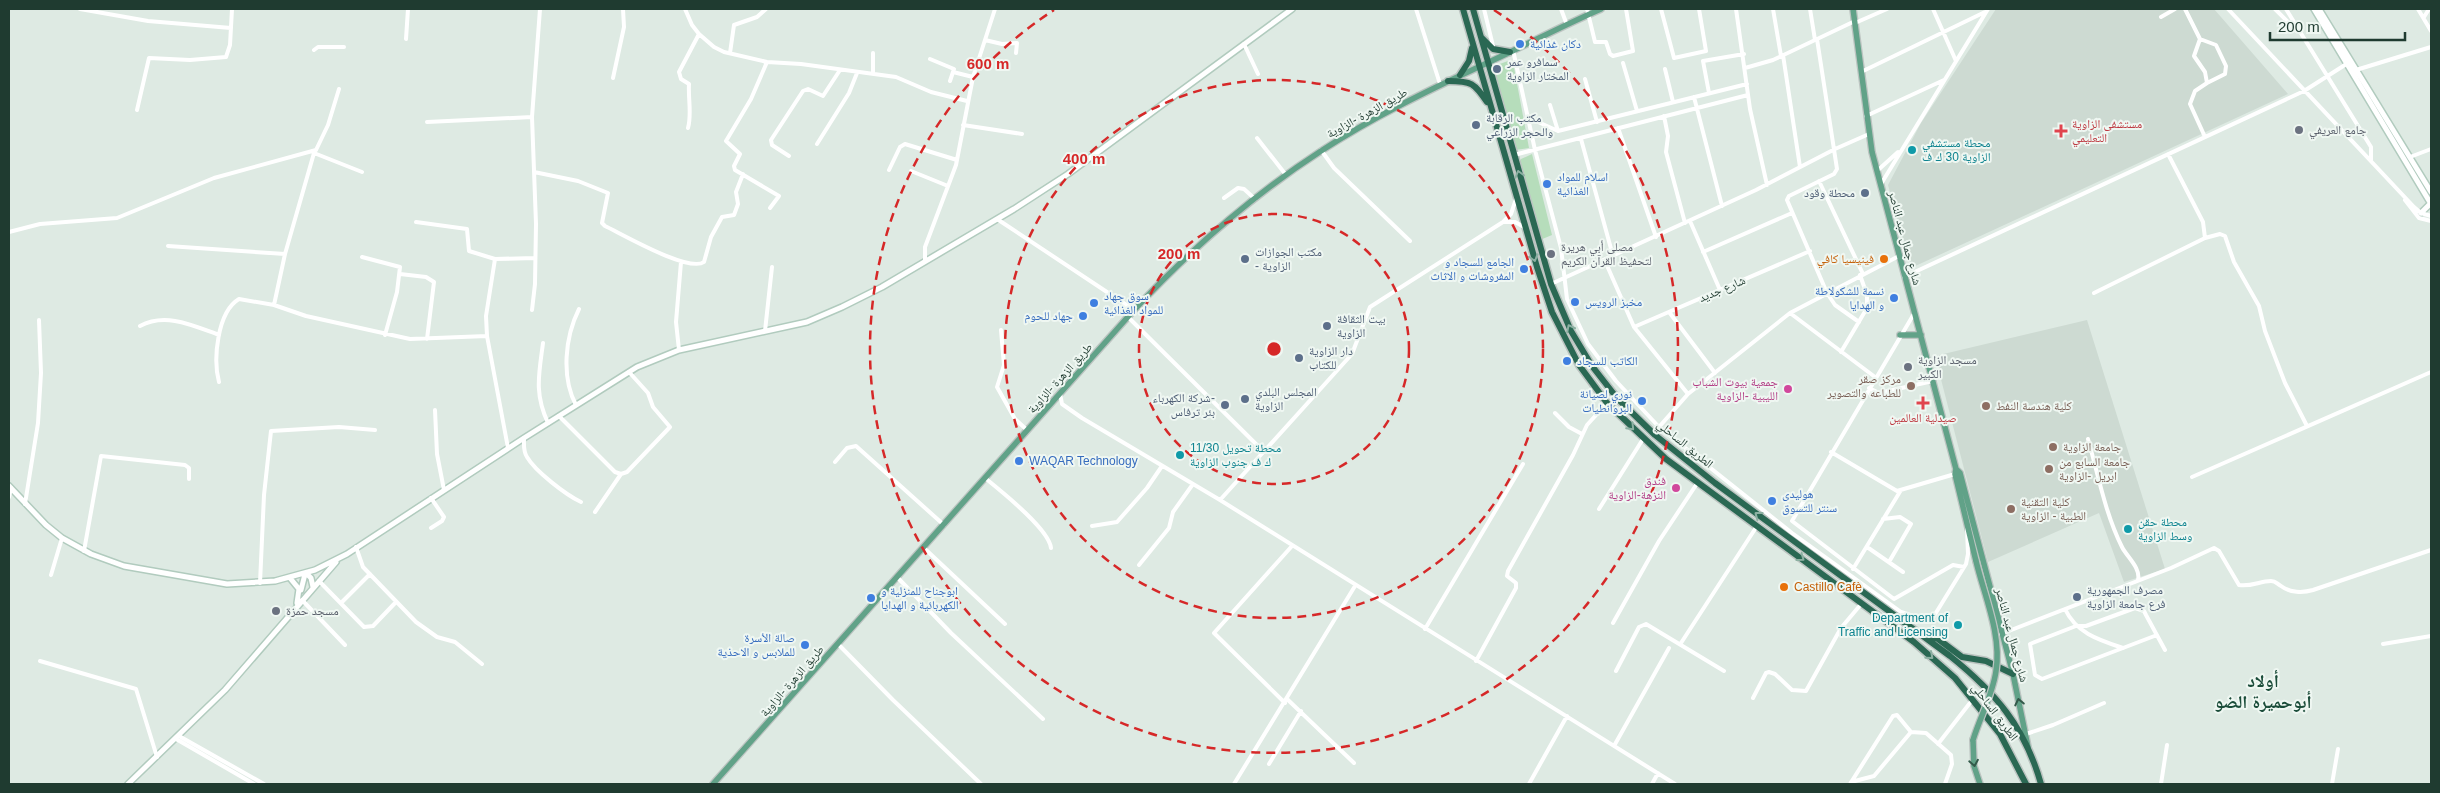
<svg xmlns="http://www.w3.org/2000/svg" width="2440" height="793" font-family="Helvetica,'Noto Naskh Arabic',sans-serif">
<rect width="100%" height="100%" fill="#deeae3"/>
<path fill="#cddad2" d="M1996,9H2214L2288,94L1911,268L1888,185L1921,123Z
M2087,320L2165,569L2124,582L2099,513L1988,562L1935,356Z"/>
<path fill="#b6ddbb" d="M1508,61L1513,62L1529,148L1515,150L1493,71L1494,66Z
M1532,154L1552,235L1540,240L1519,163L1521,159Z"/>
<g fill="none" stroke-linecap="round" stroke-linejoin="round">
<defs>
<path id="secondary" d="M2314,9L2431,204
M2319,9L2431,192
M2421,213L2431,203
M9,486L46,525L62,538L91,554L124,566L227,584L275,581L315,570L347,554L524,438L637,367L679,350L807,322L842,307L882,287L1014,209L1068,174L1292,9
M306,573L311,578L313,587
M290,578L299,589L297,603
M301,590L305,574
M128,784L225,690L336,562"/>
<path id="primary" d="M1853,9L1872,152L1956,469L1955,474L1976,561
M1900,335H1921
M1956,469L1960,473L2013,674L2028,747
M1973,740L1974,766L1980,784
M713,784L1134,310C1189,251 1253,195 1321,151C1373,117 1429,90 1485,64C1524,46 1562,26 1601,9"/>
<path id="highway" d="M1463,9L1537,267L1552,312L1579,365L1607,403L1666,459L1914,642L1955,678L2000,734L2026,784
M1473,9L1551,284L1571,331L1592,366L1617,398L1655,435L1715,483L1950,656C1995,692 2025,727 2041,784
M1481,37L1493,49L1510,52
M1460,75L1469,61L1472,48
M1448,81C1472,81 1474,83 1487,102
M1919,633L1938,639L1962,657L1986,661L2013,674"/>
</defs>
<use href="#secondary" stroke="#b1cbbe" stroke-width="8"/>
<use href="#primary" stroke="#bcc4c1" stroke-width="8"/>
<use href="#highway" stroke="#bcc4c1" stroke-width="9"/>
<path stroke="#fff" stroke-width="4" d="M80,9L148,21L231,28
M685,9L692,25L699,34L714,47L724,52L767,62L801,64L896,77L931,92L967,101
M1416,9L1440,84
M1484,9L1493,46
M1561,9L1567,25
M1587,9L1595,42H1606L1610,54L1613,56L1633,51L1626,9
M1661,9L1674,58L1706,51L1699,9
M1736,9L1750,109L1767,185
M1773,9L1781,56
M1810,9L1815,40
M1933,9L1956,61
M2185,9L2200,39L2194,56L2205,72L2207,83L2195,91L2190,104L2205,137
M2228,9L2414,207L2421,213L2431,216
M2275,9L2297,31
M2286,9L2371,147V160
M2418,9L2431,31
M2161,17L2175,9
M2424,17L2429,9
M1855,23L1887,9
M406,39L408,9
M1817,39L1837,169L1834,174L1789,196L1787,200L1827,293L1835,305L1859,322
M2200,39L2216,45L2226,66L2225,74L2207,83
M985,40L1002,44L1017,43L1016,53
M1244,44L1258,74
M314,50L318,47H344
M1513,50L1535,150L1561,248L1567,299L1588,344L1616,381L1659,427L1792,533L1901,612L1925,620L1934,616L1966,564L1968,554L1967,529
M730,53L734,25L757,17L766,9
M1783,55L1800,167
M930,59L954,69L950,81L953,72L973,77
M767,62L751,99L726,141L740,154L734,166L735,170L779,196L770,208
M1623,63L1637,111
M1745,68L1773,60L1855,21
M1665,69L1673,102
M2356,70L2431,47
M1861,72L1985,12
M873,74V53
M613,78L624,27L623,9
M1585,79L1597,122
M1709,93L1703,61L1744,54
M1694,97L1722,206
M1550,105L1558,131
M137,110L149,58L190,60L226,57L230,45L232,9
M1664,116L1668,136L1666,152L1685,223
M1866,116L1944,80
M1527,117L1558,131L1747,84
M427,122L532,117
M963,125L1022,134
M688,128C692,114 688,99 689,84L681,79L679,72L699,34
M1618,128L1656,237
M1257,138L1286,175
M1581,139L1613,256
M817,144L849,93L857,73
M316,150L328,125L339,89
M1321,150L1334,168L1410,241
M1514,155L1748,95
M789,156L772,145L771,140L803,91L808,89L823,96L840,70
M2410,157L2431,149
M889,170L900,147L905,144L957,160
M911,171L948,186
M1877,171L1898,152
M534,172L578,181L608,193L602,223L605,226C622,234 689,273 704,262L711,237L722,217L734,215L738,204L736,192L743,174
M1819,181L1863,274
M1881,184L1988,9
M1224,198L1238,188L1244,189L1255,199
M2405,200L2419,218L2431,221
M997,219L1134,310
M1690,221L1720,290
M416,222L467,229L469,251L495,259
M1503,222H1515L1524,227
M9,232L40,224L117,218L214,178L316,150
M2205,238L2220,234L2225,236L2234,262L2259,306L2265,331L2285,383L2307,426
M168,246L285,254
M1703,252L1792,213
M362,257L400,267L397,292L385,335
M925,261V247L956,165L973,77L995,9
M1605,261L1634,327L1688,394
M400,274L426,277L434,282L427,339
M1904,277L2304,91L2348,63
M1551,284L1756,190L1835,149L1869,134
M2094,293L2205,238L2203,222L2168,154
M274,305L285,254L314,153L362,172
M532,310L535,284L536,224L532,117L540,9
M1669,312L1715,373
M1915,312L1792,521L1894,599L1953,565L1964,567
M1790,313L1875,377
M1128,317L1264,452
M140,326C166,312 194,326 219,335
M1634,327L1810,251
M1001,330L1004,365L997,387L1015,419L1027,430
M765,331L772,267
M543,343C539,374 534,393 548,423
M679,350L676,322L681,262
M1841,352L1867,308V295L1860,275
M219,382C213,360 217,312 239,299L274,305L306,316L410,339L487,336
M1869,388L1879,393L1933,381
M1060,393L1062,404L1082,418L1220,500L1675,784
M576,405C561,377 565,337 579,309
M435,410L437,454L444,490
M1555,413L1569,427L1582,434
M559,416L615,472L621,474L627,472L670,427L653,407L648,393L629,372
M1659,427L1688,394L1790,313L1899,256
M524,438C524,444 523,451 527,457C535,471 566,495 581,502
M2088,439C2098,474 2105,513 2122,547C2127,557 2141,568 2138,580
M508,448L487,336L486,316L495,259L535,258
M1831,452L1897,491L1955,474
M835,462L847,448L856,446L944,525
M2192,477L2431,372
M985,478C1001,491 1049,529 1051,548
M9,497L11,488
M1220,500L1352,354L1370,307L1503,222L1511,214L1516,199
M25,504L38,423L41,373L39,320
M1599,509L1643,439
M595,512L621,474
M1883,519L1900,517L1911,524L1889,562
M1092,526L1117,522L1147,488L1162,466
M431,528L442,521L444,517L431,498
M356,547L363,567L416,622L437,637L455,642L482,664
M1867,547L1903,572
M924,548L1005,624
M84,551L101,456L185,465L189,468V479
M1139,565L1169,528L1173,512L1193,484
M1853,569L1901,490
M51,575L62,538
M897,577L951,633L1043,719
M319,581L364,627L373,626L396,602
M260,583L264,495L271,431L339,427L375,430
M302,600L345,645
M341,603L370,574
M2065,609C2076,633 2099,640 2123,648
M1613,623L1659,541L1698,482
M1425,629L1523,464
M2001,634L2171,568L2214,548L2219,551L2239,585C2251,587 2260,581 2271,581C2276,581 2277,584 2281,586C2290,593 2303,593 2313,590L2431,550
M2157,635L2042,679L2035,675L2030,644L2076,626H2086L2135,608L2144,611L2146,615L2165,650
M1681,643L1757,526
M838,644L893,700L981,784
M2383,644L2431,636
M40,661L136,689L157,757
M1476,661L1516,588V583L1507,576L1508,571L1573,455L1587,425L1607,403
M1616,671L1639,627L1646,624L1724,671
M1753,698L1766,673L1769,672L1775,674L1792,690L1806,691L1841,628L1862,603
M1287,699L1354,763
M1285,703L1214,633L1292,546
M2026,734L2053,725L2104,703
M179,736L264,784
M176,739L254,784
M1938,744L1973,699
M1614,746L1669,648
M1269,764L1301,711
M1851,782L1874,776L1911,732
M1234,784L1355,586
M1529,784L1567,716
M1652,784L1658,773
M1850,784L1893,716L1897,715L1911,732L1926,733L1951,755L1952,764L1945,784
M2161,784L2167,745
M2332,784L2338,749"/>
<use href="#secondary" stroke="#fff" stroke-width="5"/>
<use href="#primary" stroke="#61a288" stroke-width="5.5"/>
<use href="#highway" stroke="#2a6853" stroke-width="6"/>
<defs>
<path id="primary-bridge" d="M1973,740C1980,717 1993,694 1996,671C2002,635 1984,595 1976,561"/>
</defs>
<use href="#primary-bridge" stroke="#bcc4c1" stroke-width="8" stroke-linecap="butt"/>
<use href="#primary-bridge" stroke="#61a288" stroke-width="5.5"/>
</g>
<defs><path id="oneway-chevron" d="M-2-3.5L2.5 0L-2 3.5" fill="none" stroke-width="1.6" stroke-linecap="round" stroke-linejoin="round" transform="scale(1.25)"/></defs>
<g stroke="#8cb0a2">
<use href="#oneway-chevron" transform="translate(1519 174) rotate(-106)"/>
<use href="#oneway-chevron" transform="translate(1534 258) rotate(73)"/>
<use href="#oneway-chevron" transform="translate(1570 328) rotate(-117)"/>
<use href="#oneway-chevron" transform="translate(1631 427) rotate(46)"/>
<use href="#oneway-chevron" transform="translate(1758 515) rotate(-143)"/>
<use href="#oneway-chevron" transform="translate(1801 558) rotate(36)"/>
<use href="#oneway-chevron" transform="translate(1930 656) rotate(41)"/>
</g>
<g stroke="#335a4a">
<use href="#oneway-chevron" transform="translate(2019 702) rotate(-102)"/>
<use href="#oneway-chevron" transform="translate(1974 763) rotate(80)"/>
</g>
<g fill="none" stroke="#d62828" stroke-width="2.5" stroke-dasharray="9 6">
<circle cx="1274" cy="349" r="135"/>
<circle cx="1274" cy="349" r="269"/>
<path d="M1494 10A404 404 0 1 1 1054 10"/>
</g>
<g fill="#3f7fe0" stroke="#eff7f2" stroke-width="2">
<circle cx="1520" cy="44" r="5"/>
<circle cx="1547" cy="184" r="5"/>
<circle cx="1524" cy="269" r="5"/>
<circle cx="1894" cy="298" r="5"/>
<circle cx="1575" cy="302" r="5"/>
<circle cx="1094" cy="303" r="5"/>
<circle cx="1083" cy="316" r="5"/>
<circle cx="1567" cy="361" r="5"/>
<circle cx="1642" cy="401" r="5"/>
<circle cx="1019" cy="461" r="5"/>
<circle cx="1772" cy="501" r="5"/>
<circle cx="871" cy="598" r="5"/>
<circle cx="805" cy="645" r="5"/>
</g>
<g fill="#5c6f8a" stroke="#eff7f2" stroke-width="2">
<circle cx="1497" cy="69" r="5"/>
<circle cx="1476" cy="125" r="5"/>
<circle cx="1865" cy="193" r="5"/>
<circle cx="1245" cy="259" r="5"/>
<circle cx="1327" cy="326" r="5"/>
<circle cx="1299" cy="358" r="5"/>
<circle cx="1245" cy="399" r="5"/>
<circle cx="1225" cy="405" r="5"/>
<circle cx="2077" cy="597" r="5"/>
</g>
<g fill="#6b7280" stroke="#eff7f2" stroke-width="2">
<circle cx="2299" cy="130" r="5"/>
<circle cx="1551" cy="254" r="5"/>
<circle cx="1908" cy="367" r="5"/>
<circle cx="276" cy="611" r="5"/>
</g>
<g fill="#e0444e" stroke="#eff7f2" stroke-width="2">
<path d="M2058.5 123.5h5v5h5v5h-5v5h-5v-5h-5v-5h5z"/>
<path d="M1920.5 395.5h5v5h5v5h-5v5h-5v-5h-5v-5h5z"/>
</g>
<g fill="#0f9aa8" stroke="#eff7f2" stroke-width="2">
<circle cx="1912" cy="150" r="5"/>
<circle cx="1180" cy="455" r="5"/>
<circle cx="2128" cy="529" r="5"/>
<circle cx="1958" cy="625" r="5"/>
</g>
<g fill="#e8710a" stroke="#eff7f2" stroke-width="2">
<circle cx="1884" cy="259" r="5"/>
<circle cx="1784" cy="587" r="5"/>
</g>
<g fill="#8d6e63" stroke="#eff7f2" stroke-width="2">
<circle cx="1911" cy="386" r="5"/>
<circle cx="1986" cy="406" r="5"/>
<circle cx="2053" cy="447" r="5"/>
<circle cx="2049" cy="469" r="5"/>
<circle cx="2011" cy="509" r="5"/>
</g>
<g fill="#d1479c" stroke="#eff7f2" stroke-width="2">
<circle cx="1788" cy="389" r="5"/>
<circle cx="1676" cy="488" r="5"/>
</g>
<g text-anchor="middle" stroke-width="4" stroke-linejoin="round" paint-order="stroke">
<g font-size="12" fill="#366cbe" stroke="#eff7f2" text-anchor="start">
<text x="1530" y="48">دكان غذائية</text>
<text x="1557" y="181">اسلام للمواد<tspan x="1557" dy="14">الغذائية</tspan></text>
<text x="1514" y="266" text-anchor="end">الجامع للسجاد و<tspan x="1514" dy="14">المفروشات و الاثاث</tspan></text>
<text x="1884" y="295" text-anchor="end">نسمة للشكولاطة<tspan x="1884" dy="14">و الهدايا</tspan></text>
<text x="1104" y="300">سوق جهاد<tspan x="1104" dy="14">للمواد الغذائية</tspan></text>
<text x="1585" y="306">مخبز الرويس</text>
<text x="1073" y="320" text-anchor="end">جهاد للحوم</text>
<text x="1577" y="365">الكاتب للسجاد</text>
<text x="1632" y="398" text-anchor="end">نوري لصيانة<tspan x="1632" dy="14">البروانطيات</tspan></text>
<text x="1029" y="465">WAQAR Technology</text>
<text x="1782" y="498">هوليدى<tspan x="1782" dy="14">سنتر للتسوق</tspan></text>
<text x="881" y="595">ابوجناح للمنزلية و<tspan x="881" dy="14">الكهربائية و الهدايا</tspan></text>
<text x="795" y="642" text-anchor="end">صالة الأسرة<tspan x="795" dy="14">للملابس و الاحذية</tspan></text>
</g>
<g font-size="12" fill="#4e5e75" stroke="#eff7f2" text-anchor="start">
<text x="1507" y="66">سمافرو عمر<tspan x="1507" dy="14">المختار الزاوية</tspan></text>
<text x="1486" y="122">مكتب الرقابة<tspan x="1486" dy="14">والحجر الزراعي</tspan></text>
<text x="1855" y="197" text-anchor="end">محطة وقود</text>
<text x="1255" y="256">مكتب الجوازات<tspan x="1255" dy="14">- الزاوية</tspan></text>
<text x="1337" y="323">بيت الثقافة<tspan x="1337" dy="14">الزاوية</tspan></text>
<text x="1309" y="355">دار الزاوية<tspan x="1309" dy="14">للكتاب</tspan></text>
<text x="1255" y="396">المجلس البلدي<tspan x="1255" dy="14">الزاوية</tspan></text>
<text x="1215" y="402" text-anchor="end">شركة الكهرباء-<tspan x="1215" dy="14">بئر ترفاس</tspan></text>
<text x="2087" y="594">مصرف الجمهورية<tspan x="2087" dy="14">فرع جامعة الزاوية</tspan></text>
</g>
<g font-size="12" fill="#1f3b30" stroke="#eff7f2">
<text transform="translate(1367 113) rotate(-29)" y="4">طريق الزهرة -الزاوية</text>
<text transform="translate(1905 238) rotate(75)" y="4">شارع جمال عبد الناصر</text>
<text transform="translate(1722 289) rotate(-23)" y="4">شارع جديد</text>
<text transform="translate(1060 378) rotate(-48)" y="4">طريق الزهرة -الزاوية</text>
<text transform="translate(1685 444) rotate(39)" y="4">الطريق الساحلي</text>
<text transform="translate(2012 635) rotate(75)" y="4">شارع جمال عبد الناصر</text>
<text transform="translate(792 681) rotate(-49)" y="4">طريق الزهرة -الزاوية</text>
<text transform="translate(1995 712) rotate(53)" y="4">الطريق الساحلي</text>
</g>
<g font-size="12" fill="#be3a42" stroke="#eff7f2" text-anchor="start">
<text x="2072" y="128">مستشفى الزاوية<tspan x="2072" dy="14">التعليمي</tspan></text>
<text x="1923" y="422" text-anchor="middle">صيدلية العالمين</text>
</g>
<g font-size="12" fill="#5b616d" stroke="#eff7f2" text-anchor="start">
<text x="2309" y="134">جامع العريفي</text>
<text x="1561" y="251">مصلى أبي هريرة<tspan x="1561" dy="14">لتحفيظ القرآن الكريم</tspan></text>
<text x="1918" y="364">مسجد الزاوية<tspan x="1918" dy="14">الكبير</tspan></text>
<text x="286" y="615">مسجد حمزة</text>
</g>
<g font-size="12" fill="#0d838f" stroke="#eff7f2" text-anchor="start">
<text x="1922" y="147">محطة مستشفي<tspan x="1922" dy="14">الزاوية 30 ك ف</tspan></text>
<text x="1190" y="452">محطة تحويل 11/30<tspan x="1190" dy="14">ك ف جنوب الزاوية</tspan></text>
<text x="2138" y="526">محطة حقن<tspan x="2138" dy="14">وسط الزاوية</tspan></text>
<text x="1948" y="622" text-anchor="end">Department of<tspan x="1948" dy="14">Traffic and Licensing</tspan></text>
</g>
<g font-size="12" fill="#c56008" stroke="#eff7f2" text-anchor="end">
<text x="1874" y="263">فينيسيا كافي</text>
<text x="1794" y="591" text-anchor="start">Castillo Cafè</text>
</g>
<g font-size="12" fill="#785e54" stroke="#eff7f2" text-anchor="start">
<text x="1901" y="383" text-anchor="end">مركز صقر<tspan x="1901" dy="14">للطباعه والتصوير</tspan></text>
<text x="1996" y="410">كلية هندسة النفط</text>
<text x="2063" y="451">جامعة الزاوية</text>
<text x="2059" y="466">جامعة السابع من<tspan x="2059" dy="14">ابريل -الزاوية</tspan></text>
<text x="2021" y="506">كلية التقنية<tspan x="2021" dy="14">الطبية - الزاوية</tspan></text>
</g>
<g font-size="12" fill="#b23c85" stroke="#eff7f2" text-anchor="end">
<text x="1778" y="386">جمعية بيوت الشباب<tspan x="1778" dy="14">الليبية -الزاوية</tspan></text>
<text x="1666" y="485">فندق<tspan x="1666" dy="14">النزهة-الزاوية</tspan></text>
</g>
<g font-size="18" font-weight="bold" fill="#1b4d3a" stroke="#eff7f2">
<text x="2263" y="687">أولاد<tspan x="2263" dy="21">أبوحميرة الضو</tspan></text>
</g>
</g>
<circle cx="1274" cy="349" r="8" fill="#d62828" stroke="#eff7f2" stroke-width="2.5"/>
<g font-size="15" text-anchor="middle" font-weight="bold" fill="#d62828" stroke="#eff7f2" stroke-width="4" stroke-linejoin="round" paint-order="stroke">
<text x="988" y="69">600 m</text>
<text x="1084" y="164">400 m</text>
<text x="1179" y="259">200 m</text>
</g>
<rect width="2440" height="793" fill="none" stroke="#1f3b30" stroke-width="20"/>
<path d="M2270 32v8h135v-8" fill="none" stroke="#1f3b30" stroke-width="2.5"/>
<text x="2278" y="32" font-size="15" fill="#1f3b30" stroke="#eff7f2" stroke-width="4" paint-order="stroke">200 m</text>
</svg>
